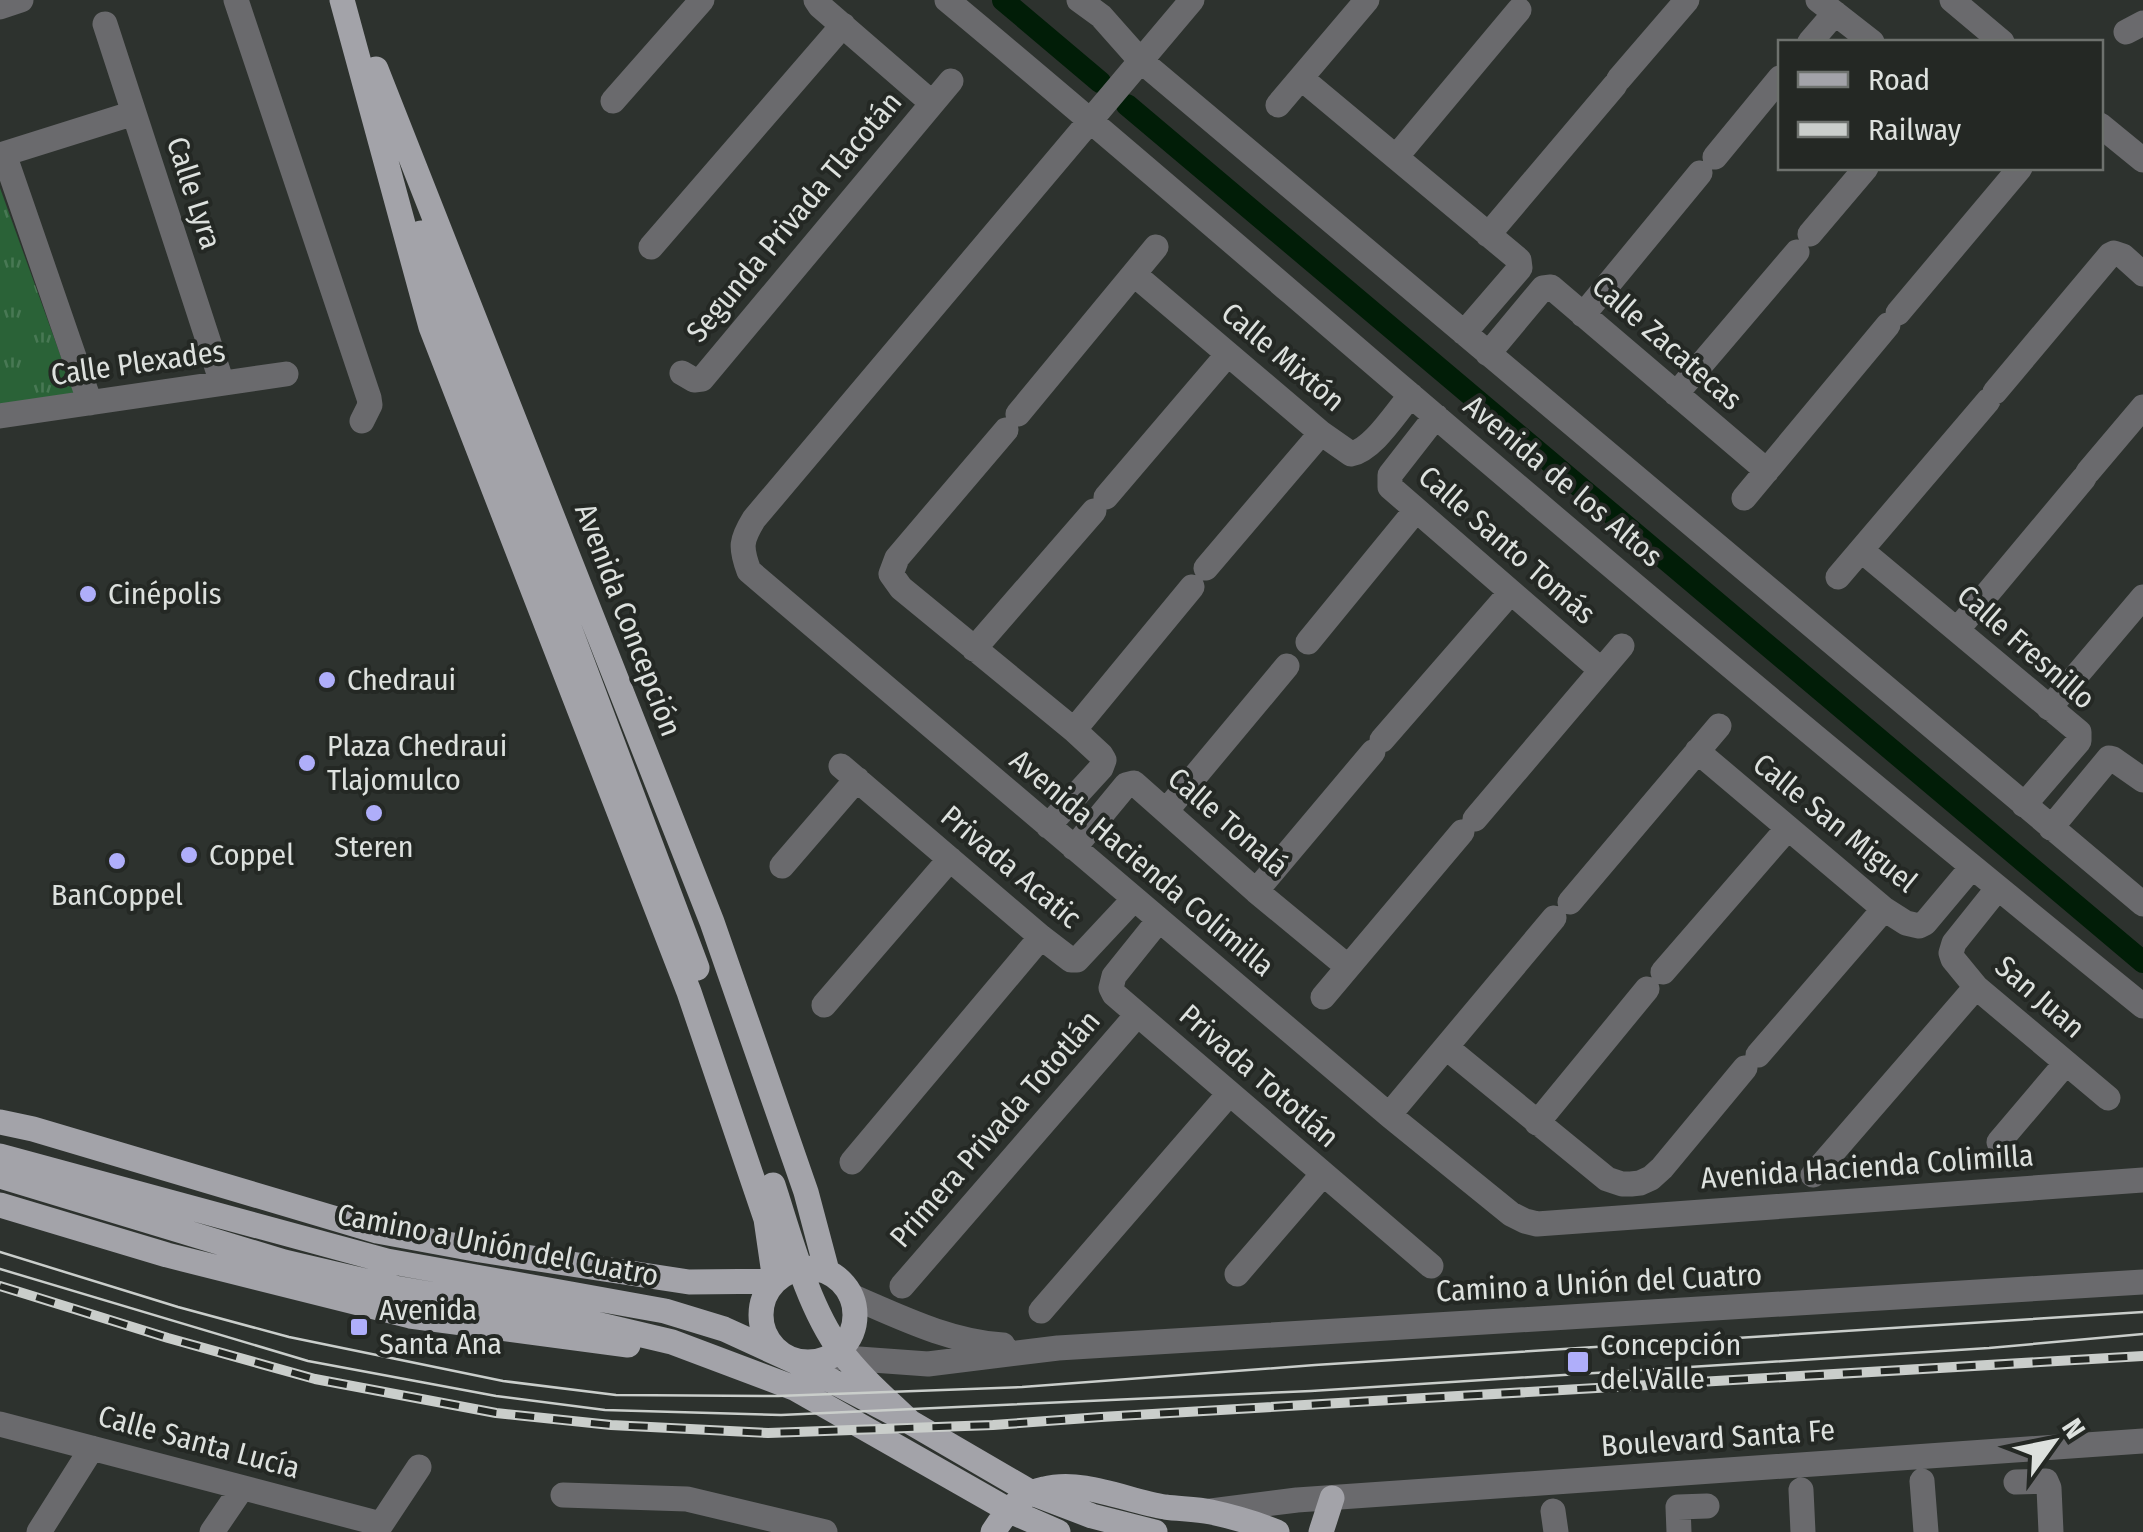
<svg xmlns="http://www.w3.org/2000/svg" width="2143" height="1532" font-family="'Fira Sans Condensed',sans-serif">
<defs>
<pattern id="park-tufts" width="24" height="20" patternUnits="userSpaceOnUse" patternTransform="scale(2.5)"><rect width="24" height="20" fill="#2a6237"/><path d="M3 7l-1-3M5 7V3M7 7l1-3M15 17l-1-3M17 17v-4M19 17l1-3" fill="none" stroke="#487854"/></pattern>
</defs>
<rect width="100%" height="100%" fill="#2d322e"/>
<path fill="url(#park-tufts)" d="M0,188L74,393L0,404Z"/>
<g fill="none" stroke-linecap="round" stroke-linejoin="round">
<path stroke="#011d07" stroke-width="22" d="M1003,0L1100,82
M1127,105L2143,962"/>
<path stroke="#6a6a6d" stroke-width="25" d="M236,0L369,398L370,405L362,421
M816,0L820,6L932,103
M947,0C1102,129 1254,261 1407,392C1650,600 1895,805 2143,1006
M1079,0L1101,16L1140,60L2143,904
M1192,0L754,519C741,540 740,547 749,571L1389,1115L1511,1214L1525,1221L1537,1224L2143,1180
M1818,0L1872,42
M1952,0L2002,42
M0,7L21,0
M105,24L222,383
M2126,32L2143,23
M1810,42L1835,13
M1301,78L1519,260L1520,268L1464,333
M1619,79L1687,0
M613,101L702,0
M1278,105L1367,0
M2100,125L2143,160
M4,154L90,403
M0,155L134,113
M1396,157L1519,10
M1715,157L1780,78
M1810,234L1866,168
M1488,235L1615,85
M651,247L843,25
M1135,275L1321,433L1351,454C1373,450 1396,412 1411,395
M1898,313L2020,168
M1583,315L1700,173
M1488,354L1543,288L1551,287L1767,471
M682,373L694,380L702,379L951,81
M1995,392L2110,255L2114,253L2123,256L2143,274
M1676,394L1797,252
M1018,414L1156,247
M0,416L286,374
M1436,416L1390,475V487L1601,670
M1006,430L897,558L891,574L901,588L1074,730L1101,755L1104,760L1101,768L1048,826
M2088,472L2143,407
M1106,497L1228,354
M1744,498L1888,325
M1861,550L2079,732V741L2024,805
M1206,568L1321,433
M1838,577L1988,401
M1957,630L2084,478
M1308,642L1416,510
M974,649L1094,511
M2049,708L2143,597
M1074,730L1192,587
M1382,740L1510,593
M1697,751L1884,909L1906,923L1919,926L1925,923L1972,867
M841,766L1041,937L1071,960H1077L1134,899
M1166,811L1287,666
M1475,819L1622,646
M2051,828L2109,758L2113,759L2143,780
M1074,848L1126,785L1134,783L1256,891L1348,967
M782,866L857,779
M1998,888L1954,943L1951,953L1953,959L1976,987L2108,1098
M1256,891L1373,752
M1570,902L1719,726
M1159,920L1114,976L1111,988L1114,994L1431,1266
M1663,972L1788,828
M1323,997L1462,832
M824,1005L950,859
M1447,1048L1607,1179L1622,1184H1631L1640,1183L1651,1178L1662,1168L1745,1068
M1758,1055L1884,909
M1389,1115L1554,918
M1537,1123L1647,989
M1999,1142L2066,1063
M852,1162L1041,937
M1813,1175L1976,987
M1237,1274L1323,1174
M902,1286L1137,1015
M851,1296C900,1317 950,1342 1003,1345
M1041,1311L1229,1094
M831,1357L928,1364L1058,1348L2143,1282
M0,1424L381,1524
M1922,1481L1926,1532
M2016,1482L2046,1481L2049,1488L2051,1532
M1801,1490L1803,1532
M563,1495L687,1499L825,1532
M1211,1511L1297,1500L2143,1441
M1553,1511L1556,1532
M39,1532L92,1448
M212,1532L242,1488
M376,1532L419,1467
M1679,1532L1678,1507L1707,1506"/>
<path stroke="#a3a3a9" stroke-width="25" d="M376,69L712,922L806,1192L827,1271
M421,233L697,968
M0,1122L33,1129L377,1231L480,1250L689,1282L775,1281L766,1219L689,992L431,327L342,0
M0,1156L387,1261L665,1311L724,1329L796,1362L910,1422L1032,1493L1092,1516L1155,1532
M0,1176L284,1262L395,1288L579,1320L672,1342L794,1388L1010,1511L1058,1532
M773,1185C790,1237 808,1307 840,1350C860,1377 886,1399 910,1422
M0,1205L167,1255L410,1316L628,1345
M761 1315a47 47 0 1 1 94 0a47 47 0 1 1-94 0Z
M993,1532C1006,1512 1020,1494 1044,1489C1083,1479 1127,1501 1165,1507C1180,1509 1196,1509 1211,1512C1234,1517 1255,1523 1277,1532
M1321,1532L1332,1498"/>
<path stroke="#cacecb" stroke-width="2.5" d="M0,1252L178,1307L289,1337L503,1381L616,1395L778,1396L1022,1387L1315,1365L2143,1312
M0,1269L308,1361L496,1396L605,1410L781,1415L1311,1391L1989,1348L2143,1334"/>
<defs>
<path id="rail" d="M0,1286L168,1338L315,1379L496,1413L611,1425L768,1433L993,1425L1101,1417L2143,1356"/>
</defs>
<use href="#rail" stroke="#cacecb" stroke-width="10"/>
<use href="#rail" stroke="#242824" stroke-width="6" stroke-dasharray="19" stroke-linecap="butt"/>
</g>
<g fill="#afaefa" stroke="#242824" stroke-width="4">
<circle cx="88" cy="594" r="10"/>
<circle cx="327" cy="680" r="10"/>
<circle cx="307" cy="763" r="10"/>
<circle cx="374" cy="813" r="10"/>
<circle cx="189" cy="855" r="10"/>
<circle cx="117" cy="861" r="10"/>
<rect x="349" y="1317" width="20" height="20" rx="5"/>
<rect x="1566" y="1350" width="24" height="24" rx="5"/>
</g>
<g text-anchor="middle" stroke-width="8" stroke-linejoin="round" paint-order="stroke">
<g font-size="30" fill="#dde1de" stroke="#242824">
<text transform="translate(194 193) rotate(72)" y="10">Calle Lyra</text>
<text transform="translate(794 217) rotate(-50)" y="10">Segunda Privada Tlacotán</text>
<text transform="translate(1667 343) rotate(41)" y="10">Calle Zacatecas</text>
<text transform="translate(1283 357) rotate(40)" y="10">Calle Mixtón</text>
<text transform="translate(138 363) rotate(-8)" y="10">Calle Plexades</text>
<text transform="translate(1563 481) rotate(40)" y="10">Avenida de los Altos</text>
<text transform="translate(1507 545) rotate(41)" y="10">Calle Santo Tomás</text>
<text transform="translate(628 620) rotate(69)" y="10">Avenida Concepción</text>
<text transform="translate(2026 647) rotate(41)" y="10">Calle Fresnillo</text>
<text transform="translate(1228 822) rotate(41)" y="10">Calle Tonalá</text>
<text transform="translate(1835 823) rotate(39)" y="10">Calle San Miguel</text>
<text transform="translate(1142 863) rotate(40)" y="10">Avenida Hacienda Colimilla</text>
<text transform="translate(1011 867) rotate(40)" y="10">Privada Acatic</text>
<text transform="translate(2040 997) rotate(41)" y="10">San Juan</text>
<text transform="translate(1259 1076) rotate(41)" y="10">Privada Tototlán</text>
<text transform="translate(995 1129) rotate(-49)" y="10">Primera Privada Tototlán</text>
<text transform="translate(1867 1167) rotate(-4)" y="10">Avenida Hacienda Colimilla</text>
<text transform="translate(498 1245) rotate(11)" y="10">Camino a Unión del Cuatro</text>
<text transform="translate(1599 1283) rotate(-3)" y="10">Camino a Unión del Cuatro</text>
<text transform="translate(1718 1438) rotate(-4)" y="10">Boulevard Santa Fe</text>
<text transform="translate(199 1442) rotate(15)" y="10">Calle Santa Lucía</text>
</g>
<g font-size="30" fill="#dde1de" stroke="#242824" text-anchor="start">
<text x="108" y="604">Cinépolis</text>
<text x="347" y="690">Chedraui</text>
<text x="327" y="756">Plaza Chedraui<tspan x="327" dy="34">Tlajomulco</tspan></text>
<text x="374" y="857" text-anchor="middle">Steren</text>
<text x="209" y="865">Coppel</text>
<text x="117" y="905" text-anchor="middle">BanCoppel</text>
<text x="379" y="1320">Avenida<tspan x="379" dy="34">Santa Ana</tspan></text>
<text x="1600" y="1355">Concepción<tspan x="1600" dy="34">del Valle</tspan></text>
</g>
</g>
<rect x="1778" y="40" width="325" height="130" fill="#242824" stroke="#6e726e" stroke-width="2.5"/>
<rect x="1798" y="72" width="50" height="15" fill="#a3a3a9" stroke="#6e726e" stroke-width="2.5"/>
<text x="1868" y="90" font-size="30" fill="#dde1de">Road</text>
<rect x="1798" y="122" width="50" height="15" fill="#cacecb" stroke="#6e726e" stroke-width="2.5"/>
<text x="1868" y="140" font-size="30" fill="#dde1de">Railway</text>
<g transform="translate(2053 1442) rotate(57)" stroke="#242824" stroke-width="8" paint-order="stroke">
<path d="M0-8L18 38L0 25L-18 38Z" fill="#dde1de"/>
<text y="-15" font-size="28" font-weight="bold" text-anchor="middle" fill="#dde1de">N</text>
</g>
</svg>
